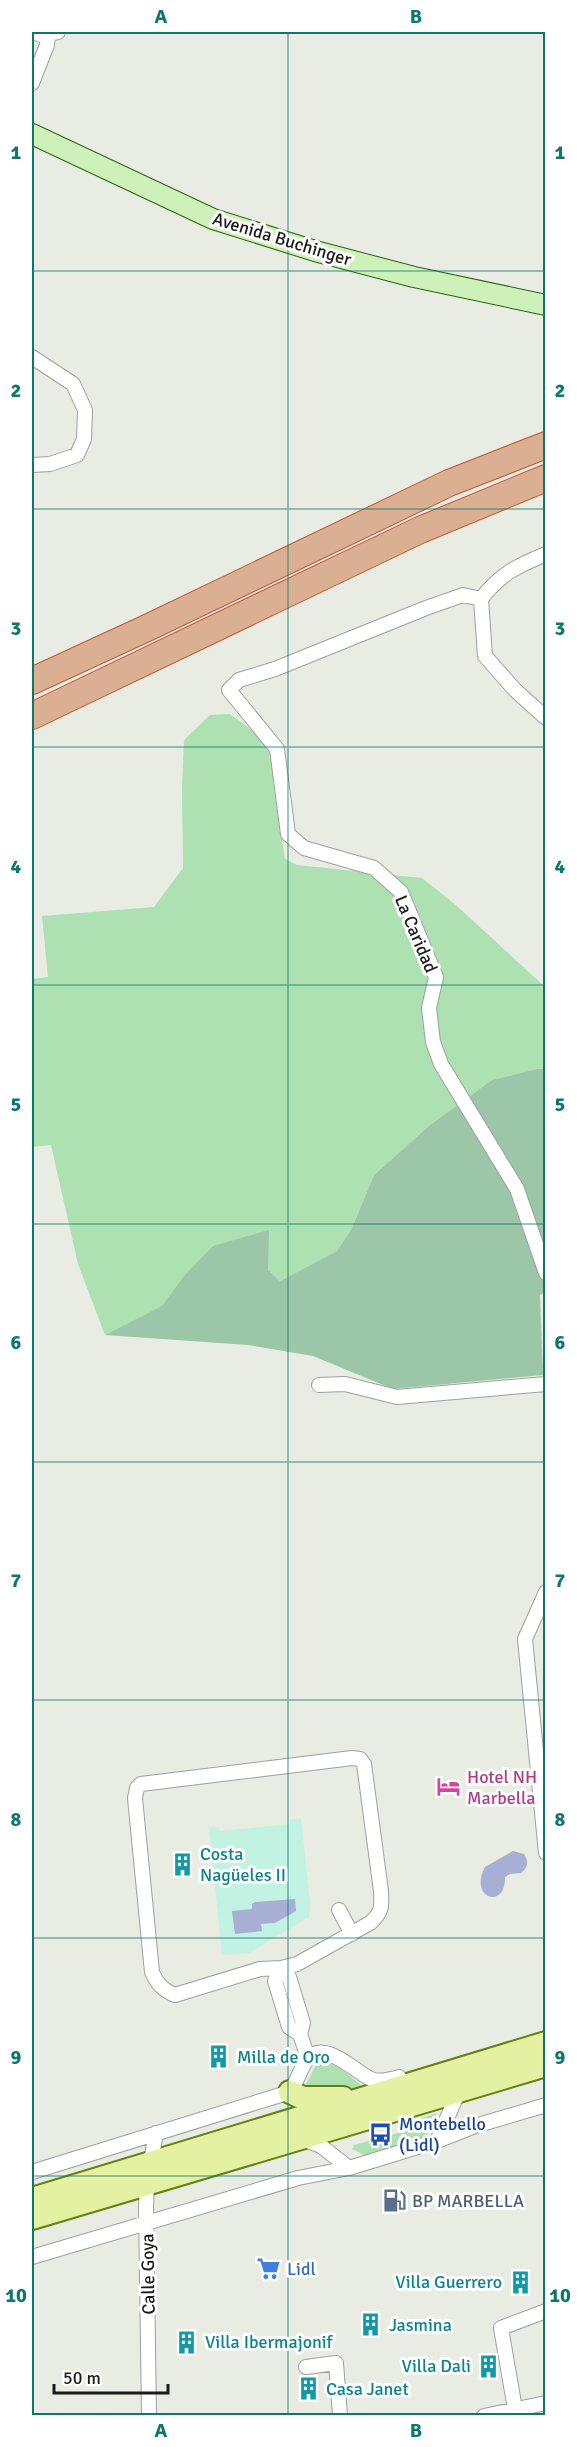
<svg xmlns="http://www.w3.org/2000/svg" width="577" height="2447" font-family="Signika,sans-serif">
<rect width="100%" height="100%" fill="#e9ece2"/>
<path fill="#ade1b2" d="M230,714L253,731L273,753L274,790L285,859L297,865L422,878L457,906L545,987V1069H537L492,1080L430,1125L374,1175L352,1228L337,1251L280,1281L268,1270L184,1276L163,1306L105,1335L78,1264L51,1145L32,1147V979L48,977L42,916L154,907L183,868L182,788L184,740L210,715Z
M319,2062L334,2063L361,2085C350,2093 317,2090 303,2090L316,2065Z
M437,2113L427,2135L422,2139L366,2156L352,2149L354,2145L402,2132L412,2121Z"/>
<path fill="#9bc6a8" d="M537,1069H545L546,1292L540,1295L543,1375L393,1389L313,1356L248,1345L105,1335L162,1306L184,1276L213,1246L269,1230L268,1270L280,1281L337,1251L352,1228L374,1175L430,1125L492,1080Z"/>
<path fill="#c2f2e2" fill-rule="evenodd" d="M301,1818L310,1903L309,1917L249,1953L222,1955L209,1828L219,1827L220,1831L290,1824V1820ZM295,1899L261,1924L233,1911L253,1909L255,1902Z"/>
<path fill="#a7afd5" d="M513,1851L524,1854C529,1862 528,1867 521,1873L510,1874L505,1877C506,1910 468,1899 485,1867Z
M295,1899L296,1911L275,1923L261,1924L262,1931L235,1934L232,1911L252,1909V1904L255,1902Z"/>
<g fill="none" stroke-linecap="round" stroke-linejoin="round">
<defs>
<path id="street" d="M34,32L41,35L58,32
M32,83L47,45L48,35
M32,357L73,384L85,410L84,439L77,455L50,464L32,465
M546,554C517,566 500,574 481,599L485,656L515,690L546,718
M481,599L463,595L426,608L275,669L239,680L229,690L277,749L288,834L304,848L374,868L401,892L436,977L429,1008L433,1042L441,1064L517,1189L546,1273
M319,1385L345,1384L397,1397L546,1384
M546,1592L525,1639L546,1853
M339,1910L352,1934
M281,1968L297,1964L370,1923C382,1913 382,1906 381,1891L364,1764L360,1759L352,1758L141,1784L137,1788L135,1798L152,1972C157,1984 163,1990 175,1995L260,1969L281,1968L289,1977L303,2023L300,2034L308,2058
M281,1968L275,1981L289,2027L300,2034
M302,2139L321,2146L349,2168L437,2141L459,2091
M437,2141L475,2126L546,2105
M32,2172L290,2092C296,2084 303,2063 308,2058C326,2040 355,2072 371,2079C380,2083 391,2079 399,2077
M32,2257L298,2178L349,2168
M306,2367L336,2363L340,2416
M515,2409L501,2328L546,2311
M149,2416L146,2206L147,2184L156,2133
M484,2416L546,2403"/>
<path id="secondary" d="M32,134L213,219L315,251L414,277L546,305"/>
<path id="primary" d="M290,2092L303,2098H343
M32,2199L546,2043
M32,2218L546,2065"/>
<path id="highway" d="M32,681L147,628L449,483L546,445
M32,716L420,530L546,478"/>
</defs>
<use href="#street" stroke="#9f9f9f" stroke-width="16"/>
<use href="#secondary" stroke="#296410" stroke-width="22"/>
<use href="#primary" stroke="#658210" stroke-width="26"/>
<use href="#highway" stroke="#c25937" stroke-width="28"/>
<use href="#street" stroke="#fff" stroke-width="14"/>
<use href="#secondary" stroke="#cef1ba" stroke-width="20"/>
<use href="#primary" stroke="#e4f0a2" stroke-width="22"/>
<use href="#highway" stroke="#dbaf91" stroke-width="26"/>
</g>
<path fill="none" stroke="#0f766e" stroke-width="1.5" stroke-opacity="0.55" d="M288,32V2416M32,271H546M32,509H546M32,747H546M32,985H546M32,1224H546M32,1462H546M32,1700H546M32,1938H546M32,2176H546"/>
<defs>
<symbol id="hotel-bare" viewBox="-9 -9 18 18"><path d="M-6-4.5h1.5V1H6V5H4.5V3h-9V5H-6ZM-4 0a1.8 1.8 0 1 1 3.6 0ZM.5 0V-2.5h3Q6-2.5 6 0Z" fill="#d1479c" stroke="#fff" stroke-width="2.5" paint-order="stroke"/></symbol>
<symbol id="building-bare" viewBox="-9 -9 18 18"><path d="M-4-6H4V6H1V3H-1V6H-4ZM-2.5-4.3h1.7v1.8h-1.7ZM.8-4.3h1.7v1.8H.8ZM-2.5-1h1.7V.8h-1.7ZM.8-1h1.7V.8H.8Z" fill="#0f9aa8" stroke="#fff" stroke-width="2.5" paint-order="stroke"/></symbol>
<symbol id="bus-bare" viewBox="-9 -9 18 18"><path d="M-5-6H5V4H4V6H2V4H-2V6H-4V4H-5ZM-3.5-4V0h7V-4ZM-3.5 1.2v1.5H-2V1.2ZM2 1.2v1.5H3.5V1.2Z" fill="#1a4fb4" stroke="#fff" stroke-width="2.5" paint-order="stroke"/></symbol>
<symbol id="fuel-bare" viewBox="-9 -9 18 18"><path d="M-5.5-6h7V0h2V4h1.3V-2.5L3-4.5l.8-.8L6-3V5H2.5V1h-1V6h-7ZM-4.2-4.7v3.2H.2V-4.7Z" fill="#5c6f8a" stroke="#fff" stroke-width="2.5" paint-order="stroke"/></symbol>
<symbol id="supermarket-bare" viewBox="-9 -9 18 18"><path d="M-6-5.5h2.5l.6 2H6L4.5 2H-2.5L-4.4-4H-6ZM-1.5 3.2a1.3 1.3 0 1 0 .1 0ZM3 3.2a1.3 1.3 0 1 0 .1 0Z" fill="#3f7fe0" stroke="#fff" stroke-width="2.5" paint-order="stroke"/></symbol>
</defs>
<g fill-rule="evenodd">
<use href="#hotel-bare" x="432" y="1770" width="33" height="33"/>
<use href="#building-bare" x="166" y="1848" width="33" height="33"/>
<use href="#building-bare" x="202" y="2040" width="33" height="33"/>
<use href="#bus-bare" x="364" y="2118" width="33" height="33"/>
<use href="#fuel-bare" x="378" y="2184" width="33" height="33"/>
<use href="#supermarket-bare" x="252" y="2252" width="33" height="33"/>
<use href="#building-bare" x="504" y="2266" width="33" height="33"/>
<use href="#building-bare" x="354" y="2308" width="33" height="33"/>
<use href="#building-bare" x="170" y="2326" width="33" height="33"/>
<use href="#building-bare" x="472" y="2350" width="33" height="33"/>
<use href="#building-bare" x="292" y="2372" width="33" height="33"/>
</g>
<g text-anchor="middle" stroke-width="6" stroke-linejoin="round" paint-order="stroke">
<g font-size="18" fill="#1b1b1b" stroke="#fff">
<text transform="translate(282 239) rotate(17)" y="6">Avenida Buchinger</text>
<text transform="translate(416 934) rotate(67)" y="6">La Caridad</text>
<text transform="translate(148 2274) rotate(-91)" y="6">Calle Goya</text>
</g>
<g font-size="18" fill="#b23c85" stroke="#fff" text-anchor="start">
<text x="467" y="1783">Hotel NH<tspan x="467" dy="21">Marbella</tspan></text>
</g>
<g font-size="18" fill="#0d838f" stroke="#fff" text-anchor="start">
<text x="200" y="1860">Costa<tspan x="200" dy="21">Nagüeles II</tspan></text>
<text x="237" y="2063">Milla de Oro</text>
<text x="502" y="2288" text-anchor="end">Villa Guerrero</text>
<text x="389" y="2331">Jasmina</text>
<text x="205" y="2348">Villa Ibermajonif</text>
<text x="471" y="2372" text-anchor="end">Villa Dali</text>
<text x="326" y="2395">Casa Janet</text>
</g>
<g font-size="18" fill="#164399" stroke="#fff" text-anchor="start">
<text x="399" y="2130">Montebello<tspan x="399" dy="21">(Lidl)</tspan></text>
</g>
<g font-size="18" fill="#4e5e75" stroke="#fff" text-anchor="start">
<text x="412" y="2207">BP MARBELLA</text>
</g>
<g font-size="18" fill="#366cbe" stroke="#fff" text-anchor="start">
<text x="287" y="2275">Lidl</text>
</g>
</g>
<rect width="577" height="2447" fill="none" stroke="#ffffff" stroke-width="66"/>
<path d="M54 2384v9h114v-9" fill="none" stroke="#1b1b1b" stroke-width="3"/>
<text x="63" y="2384" font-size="18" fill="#1b1b1b" stroke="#ffffff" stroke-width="4.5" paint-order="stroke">50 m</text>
<rect x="33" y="33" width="511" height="2381" fill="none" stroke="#0f766e" stroke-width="2"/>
<g font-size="20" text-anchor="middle" font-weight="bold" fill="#0f766e">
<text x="161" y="23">A</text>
<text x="416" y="23">B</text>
<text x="16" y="159">1</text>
<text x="560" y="159">1</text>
<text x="16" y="397">2</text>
<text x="560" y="397">2</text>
<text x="16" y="635">3</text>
<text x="560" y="635">3</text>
<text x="16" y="873">4</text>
<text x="560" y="873">4</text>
<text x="16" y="1111">5</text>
<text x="560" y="1111">5</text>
<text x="16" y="1349">6</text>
<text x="560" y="1349">6</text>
<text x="16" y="1587">7</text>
<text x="560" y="1587">7</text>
<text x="16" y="1826">8</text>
<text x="560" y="1826">8</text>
<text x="16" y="2064">9</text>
<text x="560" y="2064">9</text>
<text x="16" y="2302">10</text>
<text x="560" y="2302">10</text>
<text x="161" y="2437">A</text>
<text x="416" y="2437">B</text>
</g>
</svg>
